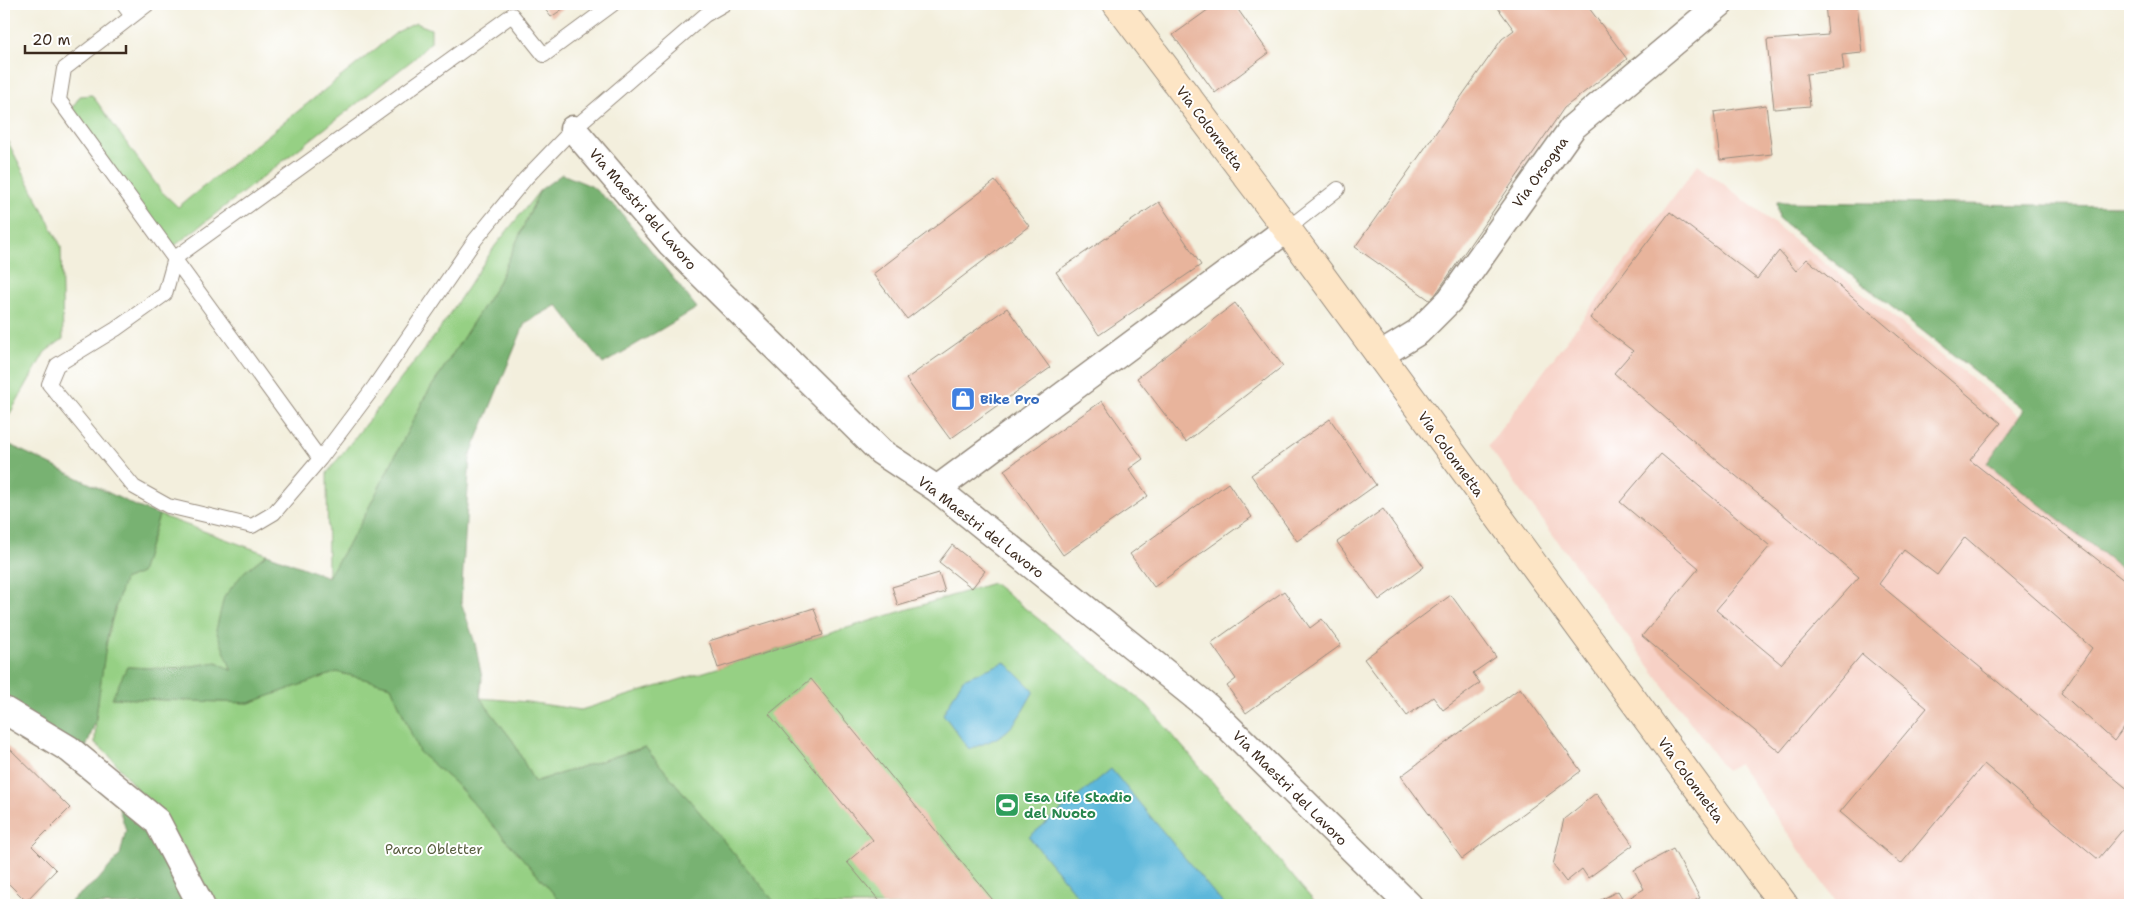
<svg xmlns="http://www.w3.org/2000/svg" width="2134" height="909" font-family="'Shantell Sans',sans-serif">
<rect width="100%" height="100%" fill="#fff"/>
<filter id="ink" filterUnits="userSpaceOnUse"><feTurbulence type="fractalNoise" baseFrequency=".02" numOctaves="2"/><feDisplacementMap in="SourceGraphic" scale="10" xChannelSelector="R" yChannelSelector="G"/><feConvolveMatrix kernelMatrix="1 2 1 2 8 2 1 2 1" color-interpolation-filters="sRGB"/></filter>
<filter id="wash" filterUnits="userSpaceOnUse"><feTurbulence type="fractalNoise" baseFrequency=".0096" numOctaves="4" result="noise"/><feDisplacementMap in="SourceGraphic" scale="20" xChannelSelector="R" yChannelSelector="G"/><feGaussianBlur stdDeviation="1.12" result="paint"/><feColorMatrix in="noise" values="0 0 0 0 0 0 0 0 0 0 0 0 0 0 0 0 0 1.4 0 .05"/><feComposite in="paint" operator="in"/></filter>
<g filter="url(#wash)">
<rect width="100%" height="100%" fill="#f3efdd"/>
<path fill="#f7d1c6" d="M1698,164L2015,412L2130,530V905H1838L1739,764L1726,771L1488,446Z"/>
<path fill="#96d084" stroke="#687d51" d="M416,23L431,29V42L415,58L173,247L70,111L80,96L92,95L161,191L178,207L397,32Z
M4,134L61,246L63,339L45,352L4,424Z
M540,190L497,285L425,397L361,523L328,577L327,473L437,333L495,246Z
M159,515L267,554L244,572L216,630L233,671L217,662L174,669L127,667L113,698L249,703L337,672L391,686L419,752L457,785L564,905H215L187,851L108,754L95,743C96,688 106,632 124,580L141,573Z
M993,583L1147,705L1317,905H777L645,747L534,782L513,741L480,698L528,702L581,710Z"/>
<path fill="#78b272" stroke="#5a6e48" d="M562,174L591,186L618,209L697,308L603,364L557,305L525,323L470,456L461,602L475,643L482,678L480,698L513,741L534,782L645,747L777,905H564L457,785L419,752L391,686L337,672L249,703L112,698L127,667L174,669L217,662L232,671L216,630L224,597L244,572L267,554L328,577L361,523L425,397L497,285L540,190Z
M1777,202L2130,206V575L1987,463L2024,410L1779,219Z
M4,442L138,507L159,515L141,573L124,580L108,632L95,723L85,750L4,704Z
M117,803L138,809L189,905H66L99,879L120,855L126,830Z"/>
<path fill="#5cb7da" stroke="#4c707c" d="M1005,662L1034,691C1013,728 1011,735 969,749L943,714L963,679Z
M1111,769L1224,905H1085L1029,837Z"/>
<g id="blocks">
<path fill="#e8b49c" d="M541,4H570L551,17Z
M1216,4H1234L1269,53L1215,93L1173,35Z
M1495,4H1586L1627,59L1564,108L1431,301L1355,247L1502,39L1514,30Z
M1825,4H1857L1862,53L1842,55L1844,70L1806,74L1810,106L1774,109L1767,40L1828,35Z
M1766,105L1772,154L1720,160L1714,112Z
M995,181L1029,226L907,319L873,274Z
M1159,202L1201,265L1099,335L1056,272Z
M1670,212L1757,279L1779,251L1796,271L1807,259L2001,423L1970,460L2130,585V719L2114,741L2061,693L2092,648L1965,537L1937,575L1904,550L1879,584L2130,791V821L2098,859L1984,764L1901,864L1840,812L1927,708L1862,654L1780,752L1642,636L1699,568L1620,502L1661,454L1770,546L1716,610L1781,664L1859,577L1668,420L1614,373L1633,351L1590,318Z
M1235,303L1283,366L1186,442L1137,378Z
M1007,308L1050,368L950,439L906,379Z
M1102,401L1143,459L1129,469L1148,496L1063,555L1004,470Z
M1330,419L1376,485L1297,541L1251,475Z
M1228,483L1252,517L1154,587L1130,554Z
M1383,509L1424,567L1379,600L1337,542Z
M952,545L985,571L972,588L939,562Z
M939,573L945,592L898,606L892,587Z
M1284,591L1310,628L1322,619L1341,645L1246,713L1227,686L1236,679L1211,643Z
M1451,595L1496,657L1473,673L1480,683L1443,710L1433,697L1407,716L1364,659Z
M814,608L823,635L718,668L709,641Z
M811,679L997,905H883L847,862L873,840L769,714Z
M1520,688L1581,771L1462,859L1401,776Z
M4,743L70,808L32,846L56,870L26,901L4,879Z
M1596,793L1633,845L1588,878L1582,869L1566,882L1553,865L1564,819Z
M1673,849L1700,898L1686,905H1591L1618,891L1624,901L1644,889L1634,870Z"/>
</g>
</g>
<g filter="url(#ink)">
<use href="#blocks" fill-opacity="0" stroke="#978c7e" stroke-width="1"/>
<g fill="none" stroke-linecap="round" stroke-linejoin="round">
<defs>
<path id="lane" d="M123,4L132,16
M148,4L64,69L59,100L320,459
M613,4L544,55L512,15L175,258L165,294L116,329L57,365L49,384L134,487L168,506L252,526L274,513L320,459L374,387L475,240L525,179L573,129L705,15L724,4
M1287,229L1338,189"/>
<path id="street" d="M573,129L671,244L881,452L937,489L1208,707L1409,905
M1379,356L1418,332L1450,300L1573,127L1720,4
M937,489L1287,229
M4,710L69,749L157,821L201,905"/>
<path id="secondary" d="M1117,4L1287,229L1784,905"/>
</defs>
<use href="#lane" stroke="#978c7e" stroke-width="16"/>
<use href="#street" stroke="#978c7e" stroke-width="29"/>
<use href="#secondary" stroke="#978c7e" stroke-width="30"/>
<use href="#lane" stroke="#fff" stroke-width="14"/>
<use href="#street" stroke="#fff" stroke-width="26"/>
<use href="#secondary" stroke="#fde5c5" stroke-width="28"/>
</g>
</g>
<defs>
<symbol id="shop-square" viewBox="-11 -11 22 22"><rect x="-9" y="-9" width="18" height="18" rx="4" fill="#3f7fe0" stroke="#fff"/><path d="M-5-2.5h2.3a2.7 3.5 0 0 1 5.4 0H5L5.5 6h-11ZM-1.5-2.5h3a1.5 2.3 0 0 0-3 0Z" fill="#fff"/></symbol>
<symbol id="stadium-square" viewBox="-11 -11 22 22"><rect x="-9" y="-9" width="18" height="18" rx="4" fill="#2e9e5b" stroke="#fff"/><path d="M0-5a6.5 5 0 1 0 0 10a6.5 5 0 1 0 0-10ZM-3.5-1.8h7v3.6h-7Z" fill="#fff"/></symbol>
</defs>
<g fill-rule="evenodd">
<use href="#shop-square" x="949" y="385" width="28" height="28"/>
<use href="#stadium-square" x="993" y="791" width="28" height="28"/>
</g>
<g text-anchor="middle" stroke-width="4" stroke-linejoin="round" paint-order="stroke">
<g font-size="14" fill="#3b2a1e" stroke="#fff">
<text transform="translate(1210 128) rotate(53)" y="5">Via Colonnetta</text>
<text transform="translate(1540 172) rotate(-54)" y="5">Via Orsogna</text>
<text transform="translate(643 209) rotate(49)" y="5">Via Maestri del Lavoro</text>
<text transform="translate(1451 454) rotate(54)" y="5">Via Colonnetta</text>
<text transform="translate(981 527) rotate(38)" y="5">Via Maestri del Lavoro</text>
<text transform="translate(1691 780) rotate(54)" y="5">Via Colonnetta</text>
<text transform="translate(1290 788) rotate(45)" y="5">Via Maestri del Lavoro</text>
</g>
<g font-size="14" font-weight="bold" fill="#366cbe" stroke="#fff" text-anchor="start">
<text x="980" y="404">Bike Pro</text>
</g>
<g font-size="14" font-weight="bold" fill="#27864d" stroke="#fff" text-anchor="start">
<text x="1024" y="802">Esa Life Stadio<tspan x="1024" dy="16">del Nuoto</tspan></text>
</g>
<g font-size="14" fill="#565c3d" stroke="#fff">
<text x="434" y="854">Parco Obletter</text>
</g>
</g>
<rect width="2134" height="909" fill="none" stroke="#fff" stroke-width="20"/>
<path d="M25 45v8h101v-8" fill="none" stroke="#3b2a1e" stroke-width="2.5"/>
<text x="32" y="45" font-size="15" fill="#3b2a1e" stroke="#ffffff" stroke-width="4" paint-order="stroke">20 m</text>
</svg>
